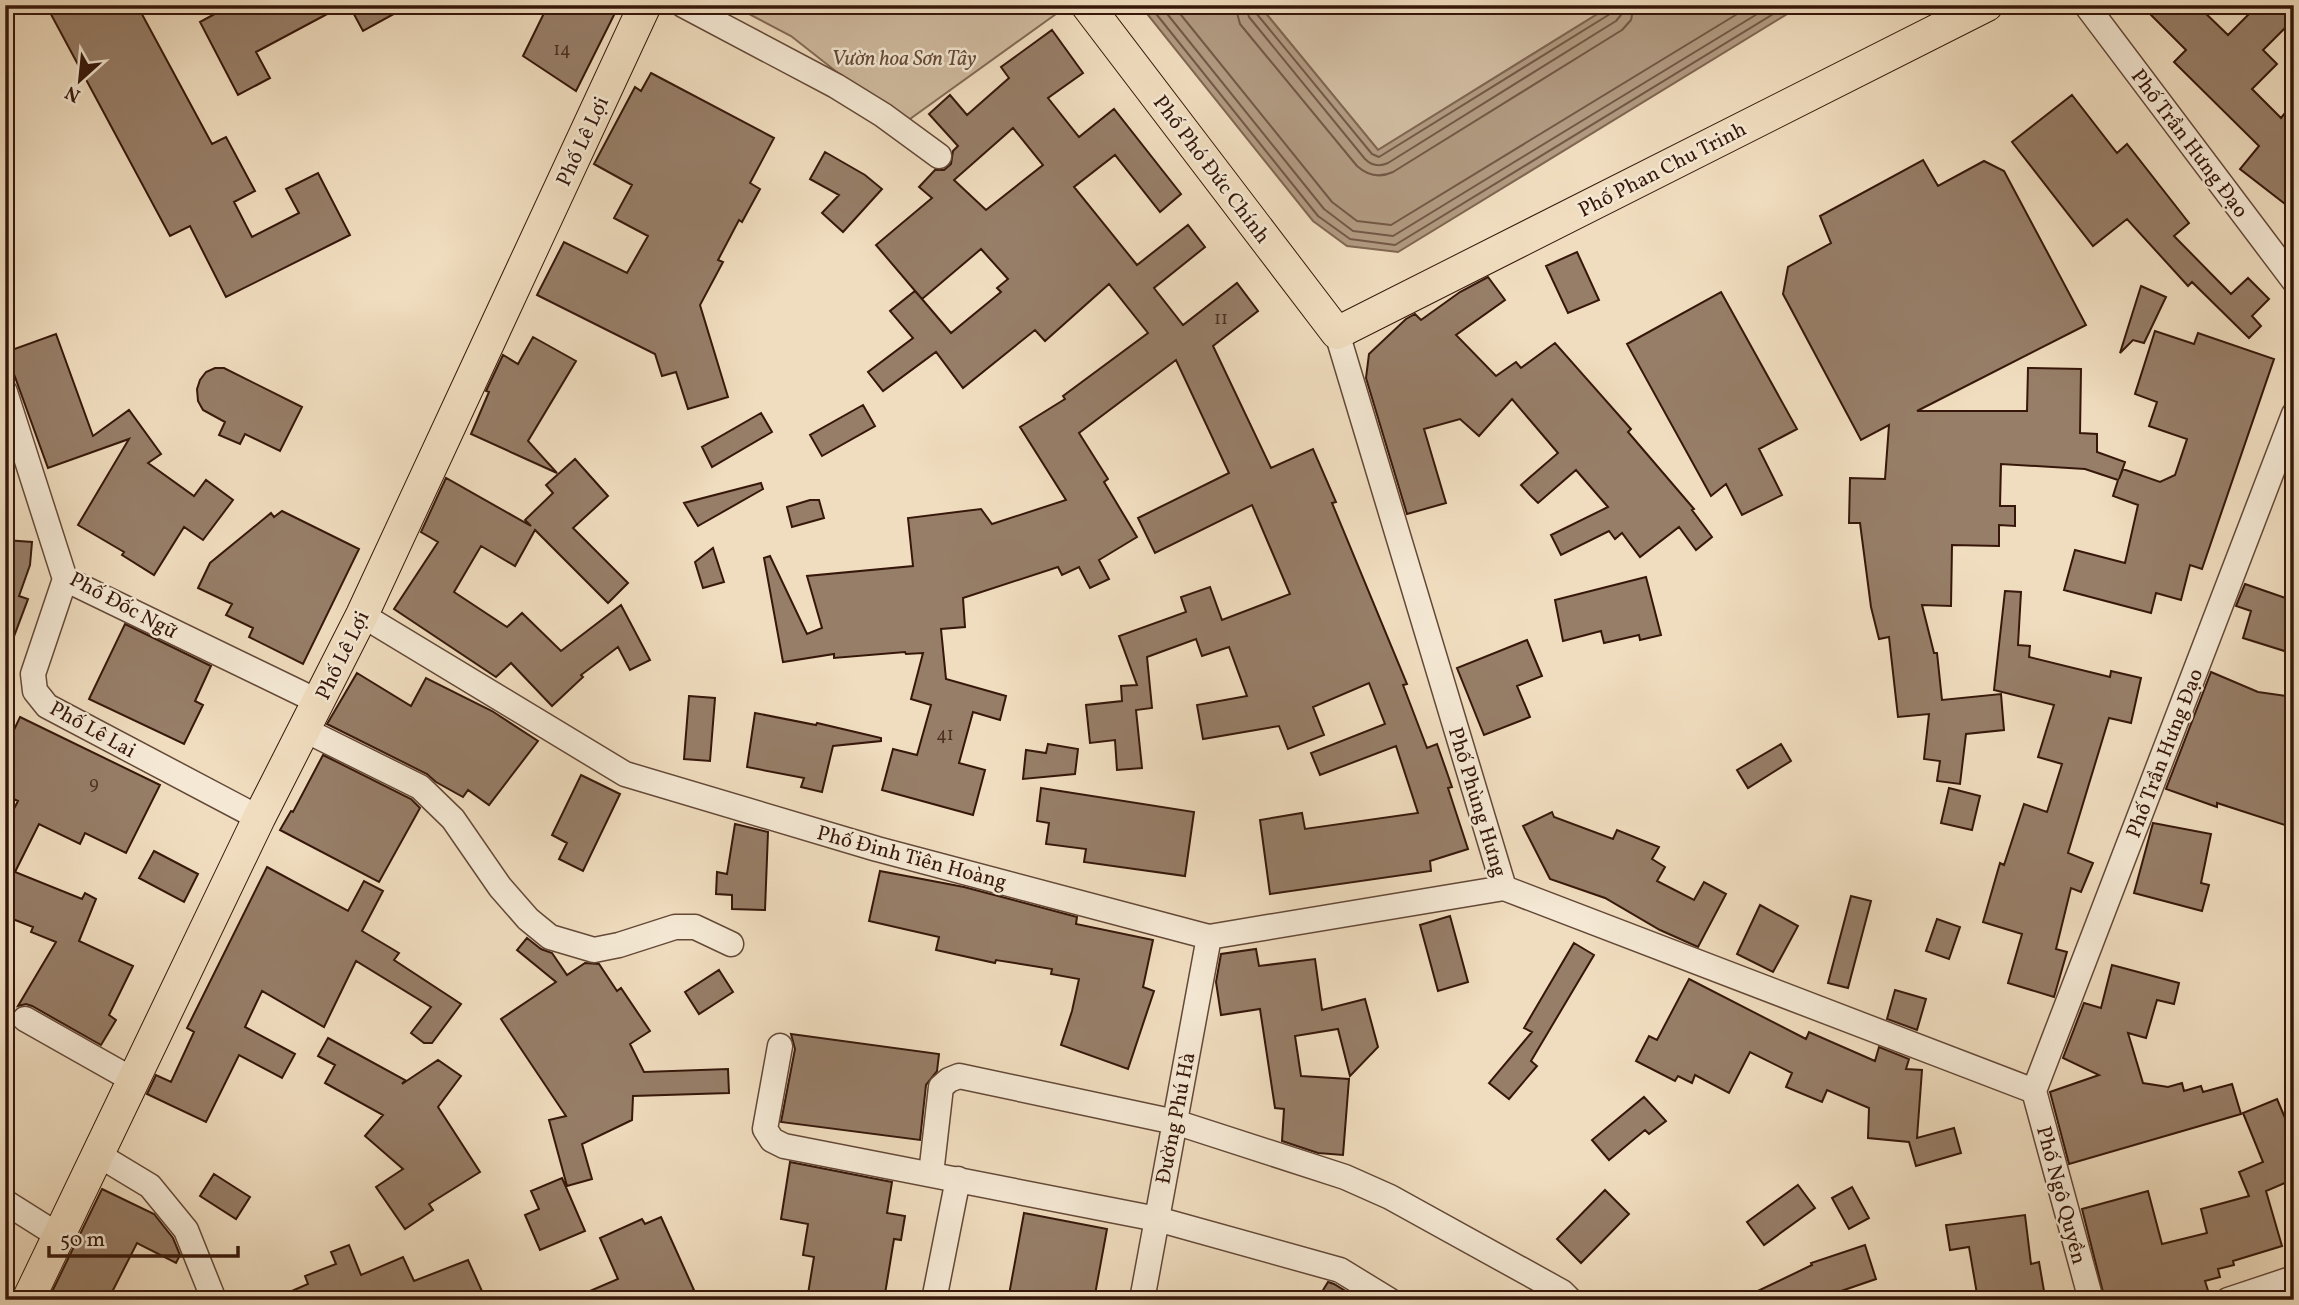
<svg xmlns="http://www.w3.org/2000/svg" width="2299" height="1305" font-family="Vollkorn,serif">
<rect width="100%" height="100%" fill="#f0ddbf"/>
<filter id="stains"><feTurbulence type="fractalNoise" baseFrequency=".00286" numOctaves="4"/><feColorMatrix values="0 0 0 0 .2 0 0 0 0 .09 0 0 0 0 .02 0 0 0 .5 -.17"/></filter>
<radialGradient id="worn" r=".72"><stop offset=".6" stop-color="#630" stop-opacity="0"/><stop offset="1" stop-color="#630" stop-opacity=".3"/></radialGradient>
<path fill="#d0bba0" stroke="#836955" stroke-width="2" d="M732,5H1045L1056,14L903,124L791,36Z
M1259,5H1612L1378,150Z"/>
<path fill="#b19a81" stroke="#806651" stroke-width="2" d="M1140,5H1259L1378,150L1612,5H1802L1398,252L1347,246L1313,221Z"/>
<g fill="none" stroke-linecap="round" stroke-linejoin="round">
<path stroke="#745846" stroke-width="2" d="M1149,5L1318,216L1350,239L1395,245L1788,5
M1160,5L1324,209L1353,231L1393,236L1772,5
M1173,5L1332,202L1357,221L1391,225L1752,5
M1235,5L1240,24L1357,166C1368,176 1380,178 1393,172L1622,30L1631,20L1634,5
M1245,5L1249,17L1365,159C1372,166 1379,167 1388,163L1616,21L1621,15L1623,5
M1254,5L1256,13L1372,154L1379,157L1610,14L1614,5"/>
</g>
<path fill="#977e68" stroke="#36170a" stroke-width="2" fill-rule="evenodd" d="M46,5H137L212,144L226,137L255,191L234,202L252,237L299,213L286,189L318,173L350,235L226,297L190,226L170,236Z
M231,5H344L256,52L270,78L238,95L200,22Z
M349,5H410L363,31Z
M548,5H619L576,91L523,56Z
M2141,5H2197L2228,35L2258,5H2294V19L2263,50L2277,64L2252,89L2281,118L2294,102V211L2240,169L2259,146L2174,62L2186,50Z
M1052,30L1083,73L1048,98L1079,137L1114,109L1181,194L1160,212L1115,155L1074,187L1137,265L1188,225L1205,247L1154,288L1183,325L1237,283L1258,311L1213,346L1271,468L1313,449L1336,502L1332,503L1407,684L1403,685L1427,748L1437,744L1452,787L1448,788L1468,849L1430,861L1431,871L1270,894L1260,820L1302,813L1305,829L1418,813L1396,746L1320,775L1311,753L1385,724L1369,683L1313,707L1324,735L1288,749L1279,726L1203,739L1197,705L1247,696L1229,647L1202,656L1196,639L1147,657L1152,708L1136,710L1142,768L1117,770L1115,740L1090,743L1086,705L1122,701L1121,686L1137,685L1119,636L1186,612L1181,597L1210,587L1222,620L1290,594L1252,505L1155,553L1138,518L1229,473L1176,360L1079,433L1108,479L1104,482L1137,537L1099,560L1109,579L1090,588L1079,567L1062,575L1058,567L963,598L965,627L941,629L946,679L1006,696L1000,720L973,712L959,763L985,770L973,815L882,790L893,749L917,755L931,705L911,699L923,653L906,654L905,652L834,658V654L783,662L764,558L770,556L807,634L822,628L807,576L913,566L908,518L981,509L992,524L1066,500L1020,427L1065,399L1063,396L1148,333L1109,284L1045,341L1035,330L963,388L936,352L883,391L868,372L913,338L890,311L915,291L922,299L876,245L932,198L919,187L935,170H944L951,164L953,151L958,146L929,114L950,95L967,115L1009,78L1001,67ZM1013,128L1043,165L986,210L954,180ZM981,249L1008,279L997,288L1001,292L951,333L922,299Z
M651,73L774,138L750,183L760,189L742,222L739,220L718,260L723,262L700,305L728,397L688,409L676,372L662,376L655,354L537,295L564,242L627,273L648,236L614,218L632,185L594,164L635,87L641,91Z
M2072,95L2117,153L2127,144L2189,223L2174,236L2231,294L2248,278L2269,299L2252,316L2261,326L2249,338L2192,282L2188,286L2127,219L2093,246L2012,142Z
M825,152L865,175L882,189L843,232L822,213L839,195L810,179Z
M1923,160L1938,186L1984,161L2004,171L2086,325L1917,411H2027L2028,368L2081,369L2080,433L2097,434V452L2125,462L2119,479L2123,469L2160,482L2175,475L2187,439L2149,426L2157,402L2135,394L2155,331L2194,344L2198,333L2274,359L2202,569L2190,565L2181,600L2156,593L2151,613L2064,590L2075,550L2125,563L2138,505L2113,496L2118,480L2085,469L2001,464L2000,506H2015V526L1999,525V546L1952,545L1951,606L1922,605L1934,653H1937L1942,700L2001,694L2004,730L1966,734L1960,784L1937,781L1940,761L1924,759L1929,714L1898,717L1889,637L1879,639L1871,607L1860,523H1849L1850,478L1885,479L1889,425L1861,440L1783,294L1788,267L1831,243L1820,216Z
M1577,252L1599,300L1568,313L1546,266Z
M1488,277L1505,300L1456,335L1496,376L1516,362L1521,368L1555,343L1631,429L1628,432L1694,509L1692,510L1712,537L1696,550L1679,527L1640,557L1622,533L1615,539L1609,531L1561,555L1551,535L1608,507L1576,470L1538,503L1530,495L1521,485L1558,453L1512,399L1479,436L1460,419L1424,429L1446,503L1407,514L1366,378L1369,354L1406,319L1415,314L1421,320L1460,292Z
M2141,286L2166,297L2144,343L2133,340L2120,353Z
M1721,292L1797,429L1759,449L1782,495L1742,515L1726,484L1711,496L1627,344Z
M56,334L93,436L129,410L161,454L148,463L194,496L206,480L233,500L203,540L184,527L154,575L122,555L124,552L78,525L129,439L48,468L6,352Z
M533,337L576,361L528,441L557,473L471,434L489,392L486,391L503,355L518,364Z
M215,368H224L302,407L280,451L245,434L240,444L219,435L225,422L203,410L198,401L197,389L200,380L206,372Z
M863,405L875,426L822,456L810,435Z
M761,413L772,432L712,467L702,447Z
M575,459L608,496L573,528L628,583L608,603L535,530L515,566L481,546L454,592L507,627L522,613L561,651L621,605L650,660L630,670L618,647L581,675L583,677L552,706L511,663L496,677L394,609L438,542L421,532L446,478L531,526L525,520L553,493L546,485Z
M761,483L763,489L698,526L684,503Z
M810,500H819L824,518L792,527L787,507Z
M282,511L359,549L303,664L249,637L253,628L226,615L232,604L198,588L210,563L271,513L274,517Z
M5,540L32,542L30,565L19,596L28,599L7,655H5Z
M713,548L724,582L703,588L695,562Z
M1646,577L1661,635L1640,640L1639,635L1604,643L1601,631L1563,641L1555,600Z
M2245,584L2294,601V654L2243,638L2251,611L2236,606Z
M2005,591L2021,592L2018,645L2030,646L2029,657L2110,677L2111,671L2141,678L2131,723L2109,718L2068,853L2093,863L2081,892L2071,888L2056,949L2067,952L2054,997L2008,983L2022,934L1983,922L2000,863L2004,865L2024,804L2047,812L2062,764L2038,757L2054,705L1994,690Z
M125,624L211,666L195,701L203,705L184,744L89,699Z
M1527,640L1542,676L1517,686L1530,717L1484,735L1457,668Z
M2211,672L2258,692L2294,697V828L2217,803V807L2166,789Z
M357,673L411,706L426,678L492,711L538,741L489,805L468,790L463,797L436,782L427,774L327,724Z
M689,696L715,698L710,761L684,759Z
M755,713L816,725L817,723L881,738V741L833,746L822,792L801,787L804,778L747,767Z
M20,717L160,785L126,853L85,833L80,844L39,824L15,872L82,899L85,893L96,899L79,941L133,966L109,1015L116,1020L101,1045L32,1006L26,1004L18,1006L56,942L31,932L33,927L5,916V826L18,801L5,795V749Z
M1048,744L1078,749L1075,774L1023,779L1026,750L1046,753Z
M1781,744L1791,761L1748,788L1737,770Z
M323,755L411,799L420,808L379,882L280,830L291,811L293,812Z
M581,775L620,794L583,871L559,859L567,843L552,835Z
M1041,788L1194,812L1185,876L1084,862L1086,849L1046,844L1049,823L1037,821Z
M1949,788L1980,796L1972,830L1941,823Z
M1552,812L1554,817L1613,839L1617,830L1659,847L1652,859L1665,867L1657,881L1694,900L1704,882L1726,894L1698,947L1660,930L1605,898L1550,879L1523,826Z
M2153,823L2211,834L2201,883L2209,885L2202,911L2134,893Z
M735,824L768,832L765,910L732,909V895L716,894L717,872L727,874Z
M154,851L198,874L184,902L139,878Z
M267,867L348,911L364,881L383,891L362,931L399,953L394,960L461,1004L432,1043H424L411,1033L431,1007L356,961L324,1027L262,991L245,1027L295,1054L282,1078L239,1055L206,1122L147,1094L156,1075L171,1082L194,1032L187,1028Z
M880,871L964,887L1077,917L1076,924L1153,940L1143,987L1154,991L1128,1069L1061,1045L1072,1011L1079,979L1051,974L1052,969L996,960L995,963L936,950L939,937L869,921Z
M1851,896L1871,901L1848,988L1828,983Z
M1760,905L1798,926L1773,972L1737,954Z
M1450,916L1468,982L1438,991L1420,925Z
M1937,919L1960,927L1949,959L1926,951Z
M527,938L541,949L552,953L567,975L585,963L599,964L617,991L621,988L650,1031L630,1044L644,1072L728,1069L729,1093L633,1096L632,1120L582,1144L592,1179L567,1186L549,1120L566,1116L501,1019L556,982L517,950Z
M1574,943L1594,955L1531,1061L1537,1066L1509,1099L1489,1083L1532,1032L1524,1028Z
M1256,949L1259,966L1315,959L1322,1010L1365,999L1378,1047L1350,1076L1338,1029L1295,1036L1301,1076L1349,1079L1343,1155L1318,1153L1282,1141L1284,1109L1275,1108L1260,1009L1221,1015L1216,982L1221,954Z
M2112,965L2179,983L2174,1004L2157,1000L2146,1038L2128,1033L2143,1083L2168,1087L2182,1083L2184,1091L2201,1086L2203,1092L2232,1084L2241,1114L2069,1164L2050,1092L2099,1075L2063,1058L2084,1003L2101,1008Z
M719,970L733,992L699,1014L685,992Z
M1689,979L1806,1039L1809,1032L1875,1061L1879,1047L1909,1059L1906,1069L1922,1070L1917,1138L1954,1128L1961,1153L1916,1166L1909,1142L1868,1138L1869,1108L1827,1090L1822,1102L1786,1087L1792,1073L1750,1052L1729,1093L1695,1075L1692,1083L1678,1076L1675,1081L1636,1061L1649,1036L1657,1040Z
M1895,990L1926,999L1917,1030L1887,1019Z
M791,1034L939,1054L937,1071L926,1085L920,1140L781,1122L795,1049Z
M328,1038L405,1080L402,1084L438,1060L461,1076L438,1107L480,1172L429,1204L433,1210L405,1229L376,1187L403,1169L365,1136L383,1115L325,1083L335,1065L318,1056Z
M1644,1097L1666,1121L1649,1134L1645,1130L1609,1160L1592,1140Z
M2277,1099L2294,1139V1179L2266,1191L2282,1246L2233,1261L2234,1265L2218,1269L2220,1277L2205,1281L2211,1300H2105L2082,1209L2148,1191L2162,1244L2207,1233L2201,1209L2249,1196L2239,1172L2263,1162L2243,1113Z
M790,1162L892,1182L887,1213L905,1216L901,1240L894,1239L884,1300H807L814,1257L803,1255L808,1224L781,1219Z
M214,1174L250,1197L236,1219L200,1196Z
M562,1178L585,1231L540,1250L525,1215L539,1209L531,1191Z
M1798,1185L1815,1208L1764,1245L1747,1222Z
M1852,1187L1869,1218L1849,1229L1832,1198Z
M102,1189L154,1214L173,1238L180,1255L176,1263L137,1243L108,1300H48Z
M1605,1190L1629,1214L1581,1263L1557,1239Z
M1024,1213L1107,1229L1094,1300H1008Z
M2025,1215L2031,1264L2039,1262L2044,1291L1978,1300L1969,1247L1950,1250L1946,1225Z
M661,1217L694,1290L673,1300H569L618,1279L600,1238L642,1219L645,1224Z
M349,1245L361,1275L403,1257L414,1281L468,1260L486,1300H271L308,1284L305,1276L336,1264L331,1252Z
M1865,1245L1876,1279L1815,1300H1739L1812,1265L1811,1263Z
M1328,1282L1334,1284L1360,1300H1317Z"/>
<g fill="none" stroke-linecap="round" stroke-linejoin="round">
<defs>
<path id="minor" d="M683,5L836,86L883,115L939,156
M2086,5L2294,281
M1337,333L1504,888L2034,1091
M5,392L65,579L319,702
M65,579L33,674L35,691L47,706L259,818
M362,615L625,774L877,849L1209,937L1504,888
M305,730L420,787L453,819L500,887L528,919L550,937L594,950L619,945L675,927H695L731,944
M25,1019L133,1080
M780,1046L765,1129L772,1140L784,1146L1157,1219L1340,1270L1389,1300
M2034,1091L2294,414
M2034,1091L2091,1300
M97,1154L150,1186L186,1230L214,1300
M931,1174L941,1087L949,1080L959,1076L1175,1122L1345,1177L1390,1197L1562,1292L1570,1300
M5,1202L59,1236
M934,1300L958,1179
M1142,1300L1209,937
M2228,1300L2294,1278"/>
<path id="major" d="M1087,5L1337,333L1987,5
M28,1300L259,818L362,615L645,5"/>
</defs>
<use href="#minor" stroke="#644837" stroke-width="27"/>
<use href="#major" stroke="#36170a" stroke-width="34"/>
<use href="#minor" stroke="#f5e9d5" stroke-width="24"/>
<use href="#major" stroke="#f0ddbf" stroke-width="32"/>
</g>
<g text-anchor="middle" stroke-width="5" stroke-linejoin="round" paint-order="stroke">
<g font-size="18" fill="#4e3122">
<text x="562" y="55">14</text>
<text x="1221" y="324">11</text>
<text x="945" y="740">41</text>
<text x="94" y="789">9</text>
</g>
<g font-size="21" font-style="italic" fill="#644837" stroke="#f5e9d5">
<text x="904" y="65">Vườn hoa Sơn Tây</text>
</g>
<g font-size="21" fill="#36170a" stroke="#f5e9d5">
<text transform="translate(582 141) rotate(-65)" y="7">Phố Lê Lợi</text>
<text transform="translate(2190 143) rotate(53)" y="7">Phố Trần Hưng Đạo</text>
<text transform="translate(1212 169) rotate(53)" y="7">Phố Phó Đức Chính</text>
<text transform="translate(1662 169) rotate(-27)" y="7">Phố Phan Chu Trinh</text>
<text transform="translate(124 605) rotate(28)" y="7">Phố Đốc Ngữ</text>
<text transform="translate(342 655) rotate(-64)" y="7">Phố Lê Lợi</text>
<text transform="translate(93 729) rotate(29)" y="7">Phố Lê Lai</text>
<text transform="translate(2164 753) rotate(-69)" y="7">Phố Trần Hưng Đạo</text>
<text transform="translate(1478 802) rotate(73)" y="7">Phố Phùng Hưng</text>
<text transform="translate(912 857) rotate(15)" y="7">Phố Đinh Tiên Hoàng</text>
<text transform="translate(1175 1118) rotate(-79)" y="7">Đường Phú Hà</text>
<text transform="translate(2062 1195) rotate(75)" y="7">Phố Ngô Quyền</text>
</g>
</g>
<rect width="2299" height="1305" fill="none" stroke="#f0ddbf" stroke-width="28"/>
<rect x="7" y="7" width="2285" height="1291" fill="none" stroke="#36170a" stroke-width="3.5"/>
<rect x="14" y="14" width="2271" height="1277" fill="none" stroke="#36170a" stroke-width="2"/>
<g transform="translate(80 80) rotate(207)" stroke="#f5e9d5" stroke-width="5" paint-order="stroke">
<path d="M0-5L12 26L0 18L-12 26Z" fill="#36170a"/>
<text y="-10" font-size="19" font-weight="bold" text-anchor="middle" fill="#36170a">N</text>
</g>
<path d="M49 1246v10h189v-10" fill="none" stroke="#36170a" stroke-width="3.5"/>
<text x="60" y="1246" font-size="21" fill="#36170a" stroke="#f5e9d5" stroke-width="5" paint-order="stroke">50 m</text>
<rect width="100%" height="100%" filter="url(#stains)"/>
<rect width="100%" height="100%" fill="url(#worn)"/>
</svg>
